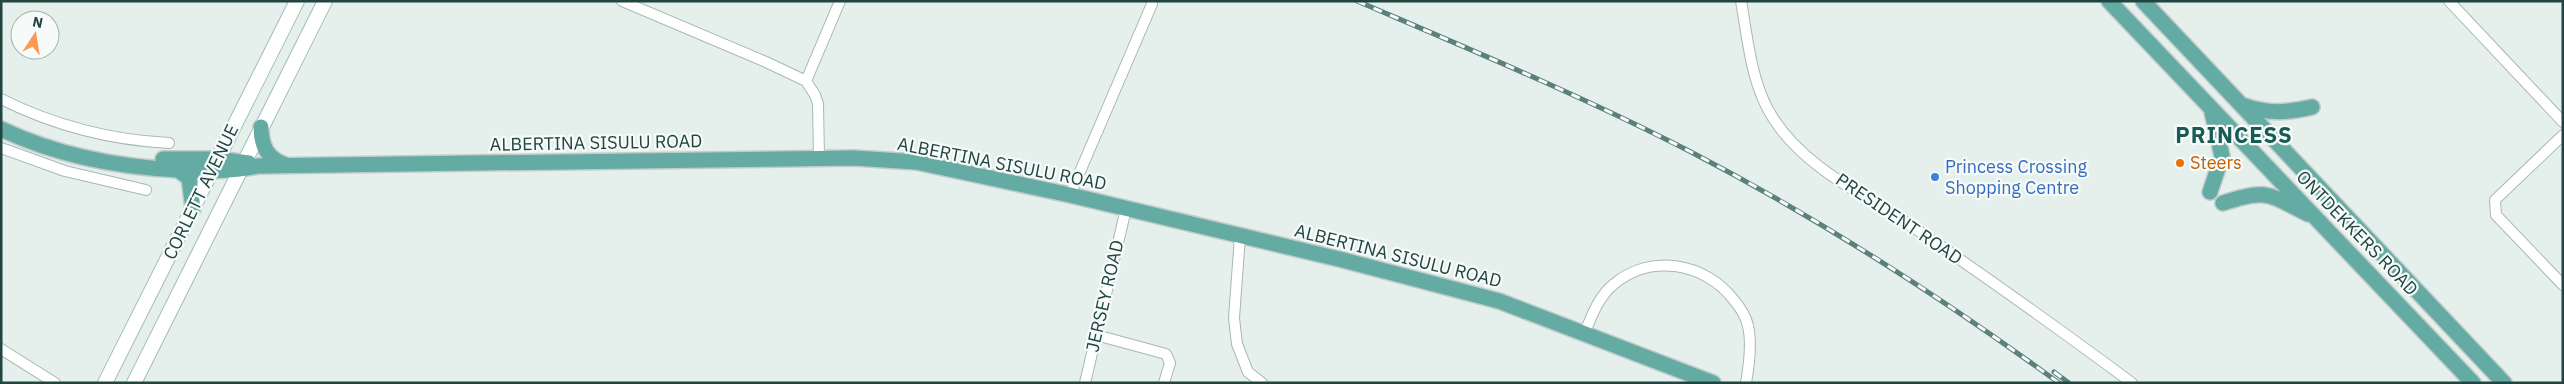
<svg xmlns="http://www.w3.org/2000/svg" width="2564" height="384" font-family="'IBM Plex Sans',sans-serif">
<rect width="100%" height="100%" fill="#e5f0ec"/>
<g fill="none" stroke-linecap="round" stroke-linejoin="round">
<defs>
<path id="street" d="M622,1L766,62L806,81L815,95L818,104L819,159
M1741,1C1748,40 1751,84 1773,118C1806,170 1869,197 1919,231C1990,280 2062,331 2132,383
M2449,1L2563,122
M806,81L840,1
M1,99C53,125 111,140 169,143
M2563,135L2495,200L2496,215L2563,285
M1,148L65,171L146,190
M1070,195L1152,4
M1240,236L1234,318L1237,344L1248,372L1262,383
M1585,332C1592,315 1599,296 1614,284C1651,253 1705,263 1733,299C1739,306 1746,316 1748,326C1752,343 1749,366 1746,383
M1096,335L1166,354L1170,363L1164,383
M1,349L55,383
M1085,383L1126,209"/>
<path id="secondary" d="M105,383L297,1
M134,383L325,1"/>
<path id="primary" d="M2109,1L2473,383
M2143,1L2504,383
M2242,105C2267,114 2287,113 2312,107
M261,127C261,146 267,159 286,165
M1,129C58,156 117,167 178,170C205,171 231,172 258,166L854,158L916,162L1070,195L1343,260L1499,301L1713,383
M163,159H217L249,163
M178,170L189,178L193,209
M2210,192L2222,156L2212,112
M2223,203C2267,188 2268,194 2308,214"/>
</defs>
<use href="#street" stroke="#a6b9b5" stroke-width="12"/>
<use href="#secondary" stroke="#a1bdb8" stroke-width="16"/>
<use href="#primary" stroke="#c1cbca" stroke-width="18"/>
<use href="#street" stroke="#fff" stroke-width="10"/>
<use href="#secondary" stroke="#fff" stroke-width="14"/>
<use href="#primary" stroke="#64aba4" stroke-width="15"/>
<defs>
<path id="rail" d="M1357,1C1469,49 1582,96 1691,152C1820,219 1941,297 2059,383
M2054,372L2069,383"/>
</defs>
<use href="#rail" stroke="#5c807c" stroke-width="5"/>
<use href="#rail" stroke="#f6fbf9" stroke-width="3" stroke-dasharray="9" stroke-linecap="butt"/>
</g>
<circle fill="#e8710a" stroke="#f6fbf9" stroke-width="2" cx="2180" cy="163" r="5"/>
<circle fill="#3f7fe0" stroke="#f6fbf9" stroke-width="2" cx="1935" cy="177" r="5"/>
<g text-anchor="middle" stroke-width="4.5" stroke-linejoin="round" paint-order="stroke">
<g font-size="18" fill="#214541" stroke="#f6fbf9">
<text transform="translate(596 143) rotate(-1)" y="6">ALBERTINA SISULU ROAD</text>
<text transform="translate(1002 164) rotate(11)" y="6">ALBERTINA SISULU ROAD</text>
<text transform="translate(201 192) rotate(-64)" y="6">CORLETT AVENUE</text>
<text transform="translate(1899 219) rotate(34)" y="6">PRESIDENT ROAD</text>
<text transform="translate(2357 233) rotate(46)" y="6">ONTDEKKERS ROAD</text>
<text transform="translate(1398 256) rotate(14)" y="6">ALBERTINA SISULU ROAD</text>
<text transform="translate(1105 296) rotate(-77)" y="6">JERSEY ROAD</text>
</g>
<g font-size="18" fill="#c56008" stroke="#f6fbf9" text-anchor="start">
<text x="2190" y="169">Steers</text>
</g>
<g font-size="18" fill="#366cbe" stroke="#f6fbf9" text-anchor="start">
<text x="1945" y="173">Princess Crossing<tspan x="1945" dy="21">Shopping Centre</tspan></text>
</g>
<g font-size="22" font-weight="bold" letter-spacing="1" fill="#195a54" stroke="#f6fbf9">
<text x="2234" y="143">PRINCESS</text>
</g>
</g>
<rect width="2564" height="384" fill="none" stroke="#214541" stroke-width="5"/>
<g transform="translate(35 35) rotate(12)"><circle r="24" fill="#f6fbf9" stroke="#a1b2af"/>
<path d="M0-4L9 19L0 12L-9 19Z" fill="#ff9853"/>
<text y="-8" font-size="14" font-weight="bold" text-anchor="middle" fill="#214541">N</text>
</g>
</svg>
